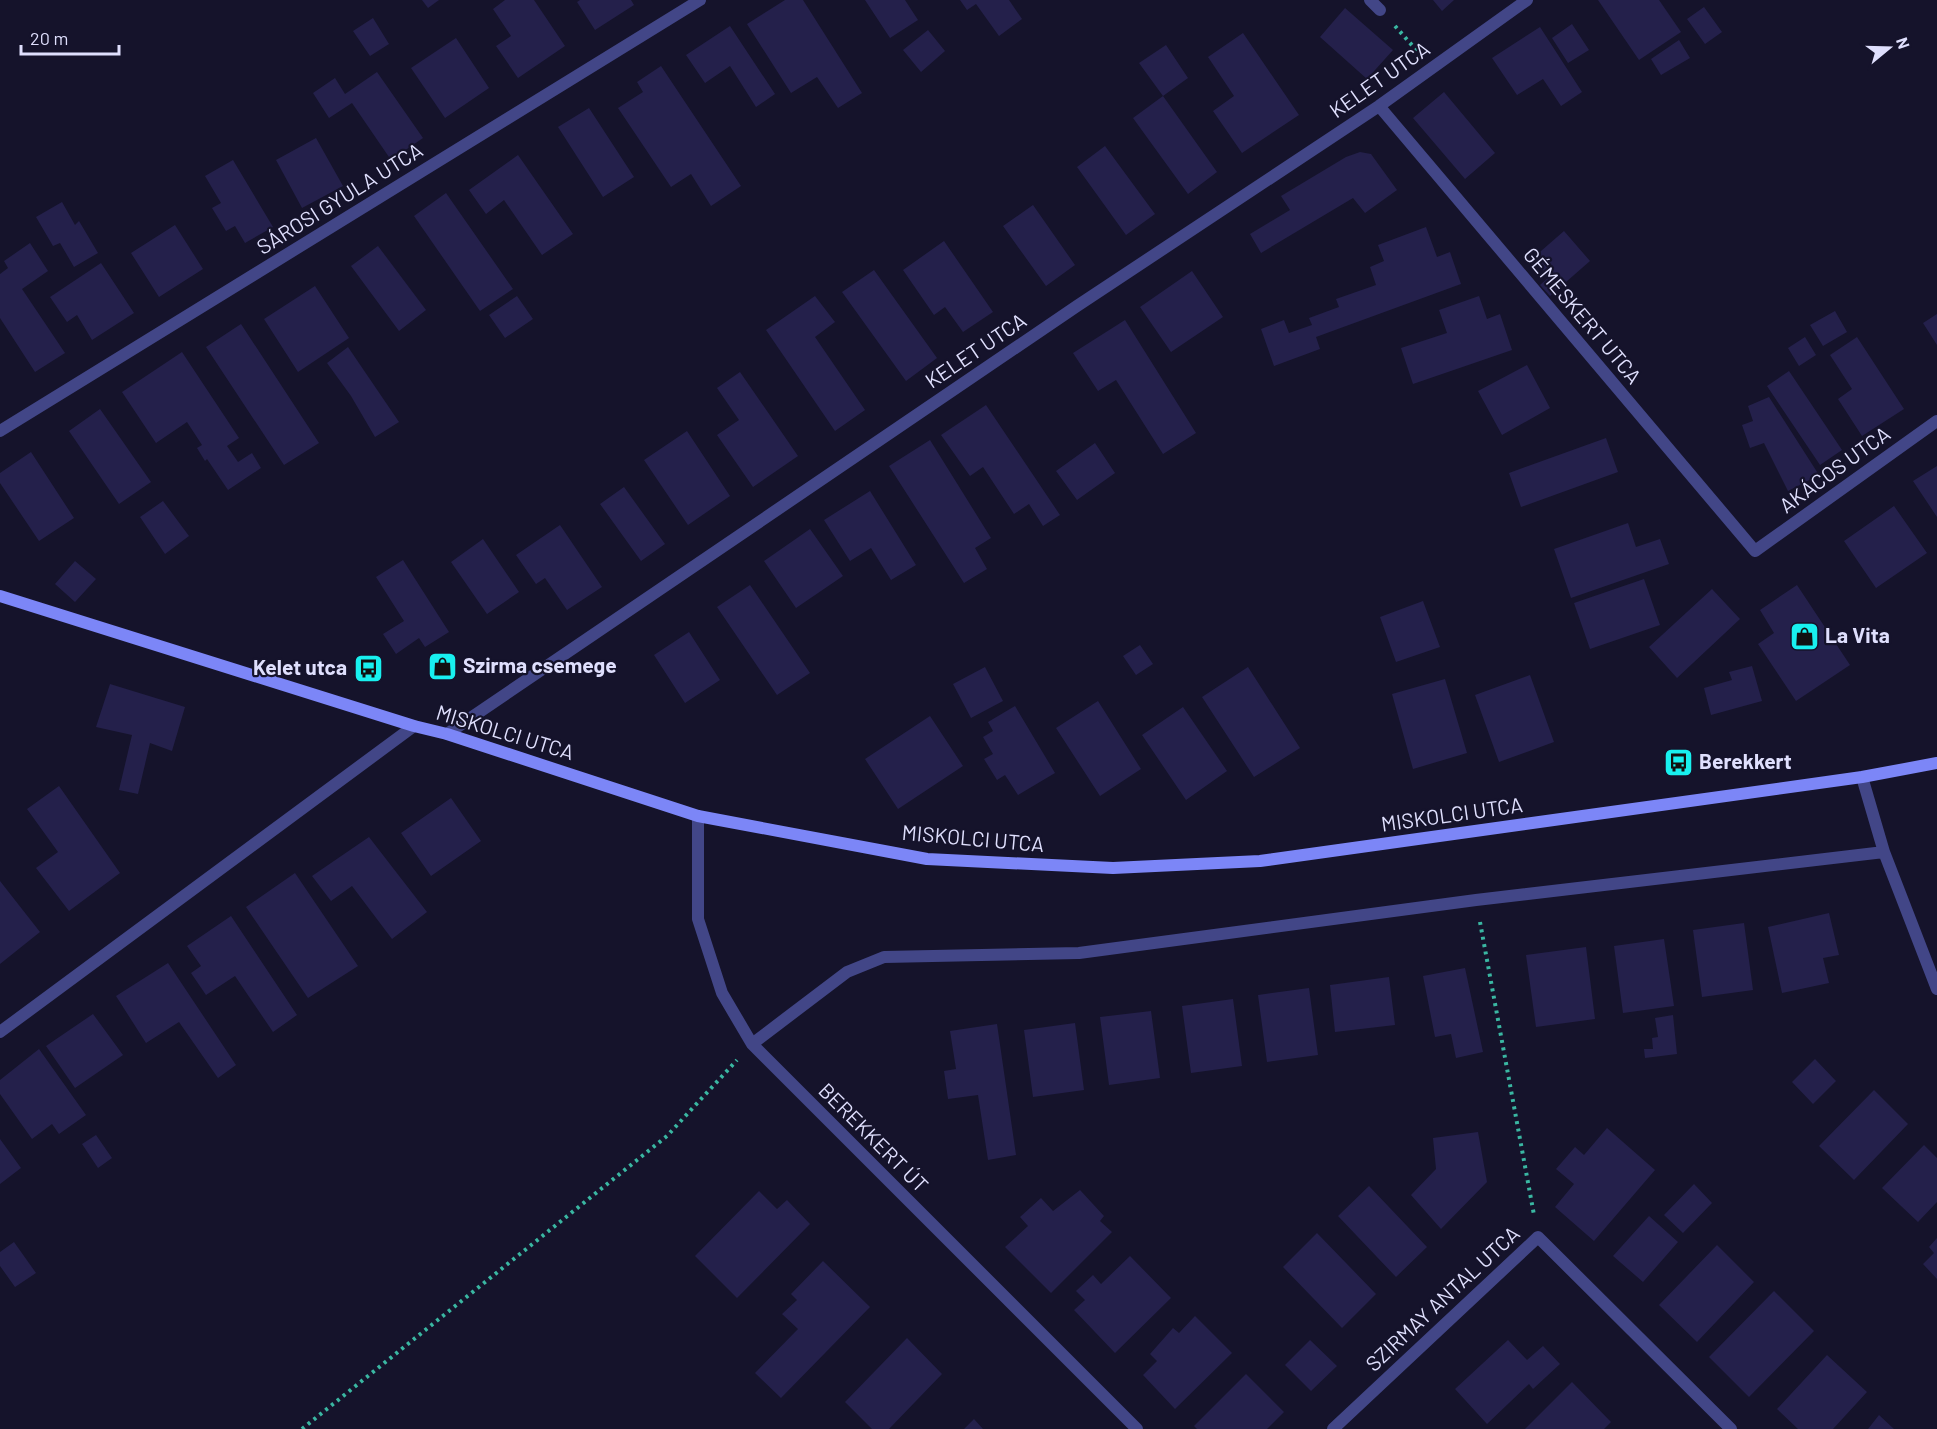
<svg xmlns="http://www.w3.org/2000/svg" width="1937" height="1429" font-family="Barlow,sans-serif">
<rect width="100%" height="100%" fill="#15132b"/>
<path fill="#24204b" d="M422,0H439L428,8Z
M505,0H534L565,46L518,78L496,46L511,36L493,9Z
M580,0H631L634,5L595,30L577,2Z
M785,0H803L862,93L838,108L817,77L791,93L747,24Z
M865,0H905L918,20L890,38Z
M960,0H1009L1022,19L999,36L976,4L967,10Z
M1433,0H1454L1442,11Z
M1598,0H1659L1681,32L1639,60Z
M1704,7L1722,32L1705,44L1687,19Z
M1345,8L1393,50L1367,79L1320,37Z
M373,18L389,44L370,56L353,31Z
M1572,24L1589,50L1568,63L1552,38Z
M730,26L775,94L756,107L730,66L705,83L686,55Z
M1540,27L1582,92L1561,106L1543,79L1517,95L1492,58Z
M928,30L945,51L921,72L903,50Z
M1243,33L1299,115L1242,153L1213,111L1234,96L1208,57Z
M456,38L489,88L445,118L411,68Z
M1679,40L1690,58L1661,75L1651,59Z
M1166,45L1188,78L1163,96L1139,63Z
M661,66L741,186L711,206L691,174L671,187L618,108L643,92L637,82Z
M377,72L423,138L391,160L352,103L329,118L313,93L335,78L345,94Z
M1444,92L1495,153L1465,179L1413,118Z
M1163,96L1217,172L1188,194L1133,118Z
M589,108L634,177L603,197L558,127Z
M316,138L343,186L302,208L276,160Z
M1105,146L1155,214L1126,235L1077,167Z
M1360,152L1371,154L1397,190L1365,213L1353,198L1261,253L1250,234L1290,210L1281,196L1346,157Z
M518,155L573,234L542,255L504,200L486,214L469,190Z
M233,160L273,227L245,243L235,226L226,231L212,208L221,203L205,176Z
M446,193L513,289L480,311L414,216Z
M62,202L75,225L79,221L98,253L74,267L60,243L53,246L36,217Z
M1033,205L1075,265L1046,286L1003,226Z
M175,225L203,269L159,297L131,253Z
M1426,227L1437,257L1450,252L1461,284L1316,337L1320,349L1274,366L1261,329L1284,320L1289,333L1312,325L1309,318L1339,307L1336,299L1376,285L1370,267L1384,261L1378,245Z
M1564,231L1590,261L1550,296L1540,285L1549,277L1533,258Z
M944,241L993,312L963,332L945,307L934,315L903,270Z
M30,243L48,271L22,289L65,353L35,372L0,318V274L8,268L4,261Z
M378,246L426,310L399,331L351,266Z
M101,263L134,313L92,340L77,315L67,322L50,297Z
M874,270L937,358L906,381L842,292Z
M1192,271L1223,317L1171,352L1140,307Z
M315,286L349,338L298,372L264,319Z
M517,296L533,319L505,338L489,315Z
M815,296L835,322L815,337L865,410L835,431L766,330Z
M1479,296L1487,319L1500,314L1512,350L1413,384L1401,348L1447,333L1439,310Z
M1835,311L1847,332L1823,346L1810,325Z
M1937,314V345L1923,323Z
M1125,320L1196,433L1163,454L1116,380L1098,391L1073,353Z
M241,324L319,443L284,465L206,347Z
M1805,337L1816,355L1799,366L1788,348Z
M1857,337L1904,409L1862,436L1838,399L1852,389L1830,355Z
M348,347L399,422L375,437L351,396L327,363Z
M182,352L239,438L227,446L238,462L252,453L261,468L228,490L207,459L205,461L197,448L202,445L187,422L156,443L122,392Z
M1527,365L1550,408L1502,435L1478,391Z
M1789,371L1842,450L1820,465L1767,386Z
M740,372L798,456L753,487L717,435L739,420L717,388Z
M1769,397L1819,475L1788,491L1764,443L1750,448L1742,425L1753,421L1748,406Z
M986,405L1060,515L1043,526L1029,504L1014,514L983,467L970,476L941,435Z
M100,409L151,482L119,504L69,431Z
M687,431L730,496L688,525L644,460Z
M1606,438L1618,472L1521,507L1509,473Z
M930,440L991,538L975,548L987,569L964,583L889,466Z
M1095,443L1115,473L1077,500L1056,471Z
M31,452L74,518L39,541L0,483V473Z
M1937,466V517L1913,481Z
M624,487L665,544L641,561L600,504Z
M870,491L916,565L891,580L871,548L850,561L824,520Z
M163,501L189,536L165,554L140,517Z
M1894,506L1927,553L1876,588L1844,541Z
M1628,523L1636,547L1660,539L1669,564L1571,598L1554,549Z
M560,525L602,587L567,610L545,578L536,584L516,555Z
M810,529L843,576L796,608L764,561Z
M483,539L519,592L487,614L451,562Z
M403,560L449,632L425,647L419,638L396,654L383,634L404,621L376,577Z
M75,561L96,579L75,602L55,584Z
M1644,579L1660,625L1590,649L1574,603Z
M750,585L810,673L777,695L717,607Z
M1797,585L1850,665L1796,701L1758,644L1774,633L1760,610Z
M1712,589L1740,619L1677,678L1649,647Z
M1423,601L1440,647L1396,662L1380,617Z
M689,632L720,680L685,703L654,655Z
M1140,645L1153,664L1136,675L1123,656Z
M1752,666L1762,701L1711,715L1704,688L1732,680L1729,672Z
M985,667L1003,701L971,718L953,684Z
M1248,667L1300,748L1254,777L1202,697Z
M1530,675L1554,742L1499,762L1475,695Z
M1445,679L1467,753L1413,769L1392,694Z
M110,684L185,707L172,751L150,743L138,794L119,790L132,735L96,727Z
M1098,701L1141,769L1100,796L1056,728Z
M1015,706L1055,773L1018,795L1005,775L997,780L984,759L993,754L983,737L993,731L988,722Z
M1183,707L1227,771L1186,800L1142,735Z
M930,716L963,766L898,809L865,759Z
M59,786L120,873L69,911L36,868L58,852L27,809Z
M451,798L481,841L431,876L401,833Z
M369,837L427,912L392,939L352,886L331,901L312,876Z
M295,873L358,966L308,998L246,907Z
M0,881L40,932L0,964Z
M1829,913L1839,955L1823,958L1829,983L1782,993L1768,927Z
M231,916L297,1015L273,1032L235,976L206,995L191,973L201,966L187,946Z
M1744,923L1753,990L1702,997L1693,930Z
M1664,939L1674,1006L1623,1013L1614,946Z
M1586,947L1595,1019L1536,1027L1526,955Z
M168,963L236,1065L218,1078L179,1022L146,1043L116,996Z
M1465,968L1483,1052L1456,1058L1451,1034L1435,1037L1423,976Z
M1389,977L1395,1025L1335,1032L1330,985Z
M1309,988L1318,1055L1267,1062L1258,995Z
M1233,999L1242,1066L1191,1073L1182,1006Z
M1151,1011L1160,1078L1109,1085L1100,1017Z
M93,1014L123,1055L75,1088L46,1046Z
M1673,1015L1677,1054L1645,1058L1644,1049H1653L1652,1038L1658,1037L1655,1018Z
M1075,1023L1084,1090L1033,1097L1024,1030Z
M997,1024L1016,1155L988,1160L978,1095L948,1099L944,1071L956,1069L950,1031Z
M39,1049L86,1115L59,1134L52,1124L32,1139L0,1094V1080Z
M1815,1059L1836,1081L1813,1104L1792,1082Z
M1874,1090L1908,1124L1854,1180L1819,1146Z
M1607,1128L1655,1170L1594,1241L1555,1207L1574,1184L1556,1169L1575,1147L1584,1155Z
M1478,1132L1487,1182L1441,1229L1411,1195L1436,1169L1433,1138Z
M96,1135L112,1158L98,1168L82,1144Z
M0,1139L21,1168L0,1184Z
M1924,1145L1937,1158V1202L1918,1222L1882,1188Z
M1694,1184L1712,1203L1683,1233L1664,1215Z
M1369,1186L1427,1247L1396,1277L1338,1216Z
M1080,1190L1104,1216L1100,1221L1112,1232L1051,1293L1005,1247L1028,1226L1020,1217L1041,1198L1053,1211Z
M759,1191L777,1209L787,1200L810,1224L737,1298L695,1256Z
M1649,1216L1678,1242L1643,1282L1613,1256Z
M1317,1233L1376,1294L1342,1328L1283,1267Z
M1937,1238V1279L1923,1264L1934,1253L1929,1247Z
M14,1242L36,1273L15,1287L0,1266V1252Z
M1717,1245L1754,1282L1697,1342L1659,1305Z
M1130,1256L1171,1298L1115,1353L1074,1310L1085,1300L1076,1291L1093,1275L1101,1284Z
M823,1261L870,1307L781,1398L755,1373L798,1329L782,1314L797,1300L791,1294Z
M1774,1291L1814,1331L1749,1397L1709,1357Z
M1195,1316L1232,1353L1175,1409L1143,1375L1157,1361L1150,1354L1173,1328L1179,1333Z
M907,1338L942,1374L889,1429H872L845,1402Z
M1310,1340L1337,1366L1311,1391L1285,1365Z
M1508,1340L1527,1360L1543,1346L1560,1364L1533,1389L1529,1384L1487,1424L1455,1389Z
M1827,1355L1867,1392L1833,1429H1798L1777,1409Z
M1246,1374L1284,1412L1267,1429H1197L1194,1426Z
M1572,1382L1611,1422L1604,1429H1525Z
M1879,1415L1894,1429H1868Z
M974,1419L983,1429H964Z"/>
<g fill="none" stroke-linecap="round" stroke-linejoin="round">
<path stroke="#3ab7a2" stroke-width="4" stroke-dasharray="3 4.5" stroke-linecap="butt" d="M1395,26L1418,52
M1480,922L1534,1215
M302,1429L667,1136L737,1060"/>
<path stroke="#424687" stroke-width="12" d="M1370,0L1380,10
M1379,106L1755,551L1937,421
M0,431L700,0
M447,734L1077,306L1379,106L1527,0
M1862,777L1884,852L1937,989
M698,816V919L722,993L752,1044L1137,1429
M0,1032L414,726
M752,1044L847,972L884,957L1079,953L1476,900L1884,852
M1333,1429L1538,1237L1731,1429"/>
<path stroke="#7c86f7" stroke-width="12" d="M0,596L414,726L447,734L698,816L927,859L1113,868L1260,861L1862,777L1937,763"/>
</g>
<defs>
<symbol id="shop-square" viewBox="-11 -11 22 22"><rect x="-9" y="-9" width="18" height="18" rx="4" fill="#18f0ef" stroke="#15132b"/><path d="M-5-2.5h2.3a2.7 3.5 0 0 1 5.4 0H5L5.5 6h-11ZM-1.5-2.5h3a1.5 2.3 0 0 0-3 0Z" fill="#111"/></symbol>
<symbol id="bus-square" viewBox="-11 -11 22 22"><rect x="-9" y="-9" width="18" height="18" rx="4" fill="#18f0ef" stroke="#15132b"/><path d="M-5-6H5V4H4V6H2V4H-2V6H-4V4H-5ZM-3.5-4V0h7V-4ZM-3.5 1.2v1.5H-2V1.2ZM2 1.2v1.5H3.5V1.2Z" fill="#111"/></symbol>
</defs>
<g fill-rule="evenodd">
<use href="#shop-square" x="1788" y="620" width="33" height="33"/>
<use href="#shop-square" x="426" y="650" width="33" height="33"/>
<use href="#bus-square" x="352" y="652" width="33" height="33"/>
<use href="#bus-square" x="1662" y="746" width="33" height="33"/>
</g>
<g text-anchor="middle" stroke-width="4.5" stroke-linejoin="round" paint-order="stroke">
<g font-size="21" fill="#dfdffd" stroke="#15132b">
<text transform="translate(1380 80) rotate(-35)" y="7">KELET UTCA</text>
<text transform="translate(340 199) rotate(-32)" y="7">SÁROSI GYULA UTCA</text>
<text transform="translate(1582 316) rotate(50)" y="7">GÉMESKERT UTCA</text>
<text transform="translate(976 351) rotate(-34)" y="7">KELET UTCA</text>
<text transform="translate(1835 470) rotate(-36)" y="7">AKÁCOS UTCA</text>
<text transform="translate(505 733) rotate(17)" y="7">MISKOLCI UTCA</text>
<text transform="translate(1452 815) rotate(-8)" y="7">MISKOLCI UTCA</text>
<text transform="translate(973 839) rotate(5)" y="7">MISKOLCI UTCA</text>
<text transform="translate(873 1138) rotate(45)" y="7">BEREKKERT ÚT</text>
<text transform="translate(1443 1299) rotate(-43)" y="7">SZIRMAY ANTAL UTCA</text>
</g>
<g font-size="21" font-weight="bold" fill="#dfdffd" stroke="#15132b" text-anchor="start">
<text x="1825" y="643">La Vita</text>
<text x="463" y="673">Szirma csemege</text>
<text x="347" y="675" text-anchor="end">Kelet utca</text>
<text x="1699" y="769">Berekkert</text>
</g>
</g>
<g transform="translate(1889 48) rotate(71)" stroke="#15132b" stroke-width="4.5" paint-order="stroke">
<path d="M0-4.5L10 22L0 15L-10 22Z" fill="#dfdffd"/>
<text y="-9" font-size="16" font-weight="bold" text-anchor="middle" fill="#dfdffd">N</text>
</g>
<path d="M21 45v9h98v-9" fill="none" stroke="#dfdffd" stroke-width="3"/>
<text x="30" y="45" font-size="18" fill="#dfdffd" stroke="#15132b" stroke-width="4.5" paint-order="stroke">20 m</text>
</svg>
